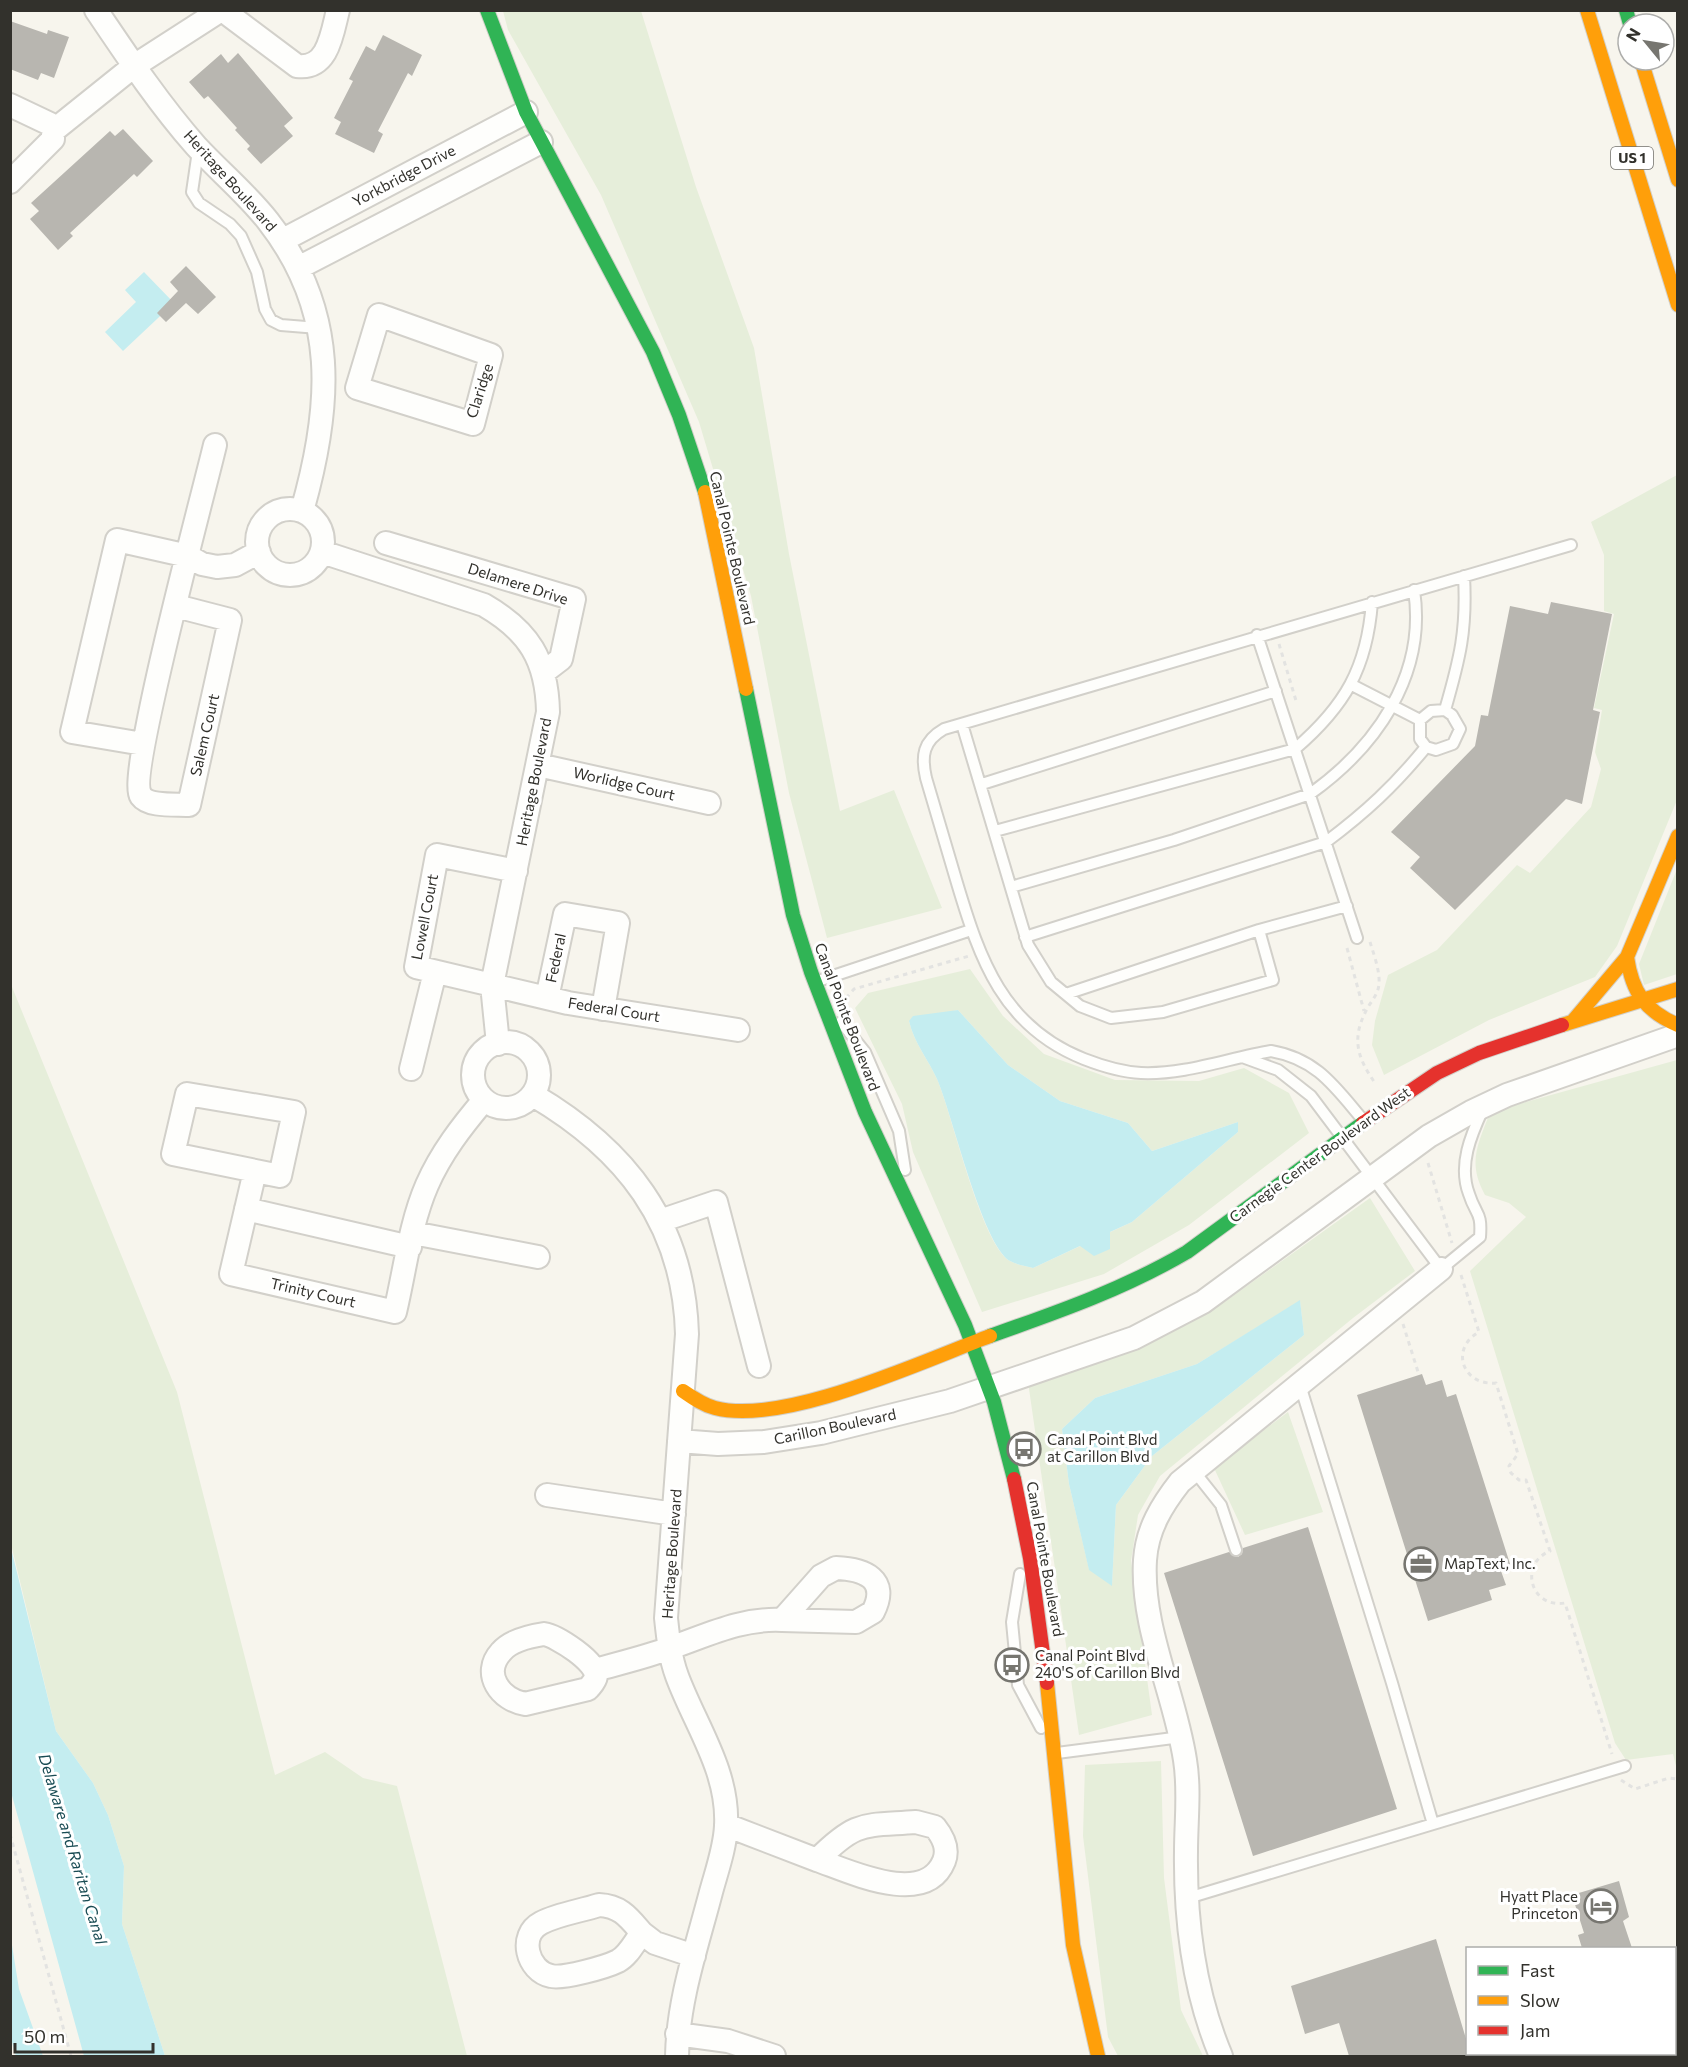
<svg xmlns="http://www.w3.org/2000/svg" width="1688" height="2067" font-family="Commissioner,sans-serif">
<rect width="100%" height="100%" fill="#f7f5ed"/>
<path fill="#e6eeda" fill-rule="evenodd" d="M503,11H641L696,187L754,348L789,554L840,811L894,790L942,908L827,938L789,793L751,596L699,422L601,195L508,30Z
M1677,475V800L1617,946L1595,977L1489,1020L1384,1075L1372,1045L1375,1021L1388,975L1437,950L1517,865L1530,873L1591,807L1601,769L1595,752L1602,710L1594,708L1614,614L1604,611V555L1591,522Z
M1677,869V974L1644,985L1639,964Z
M970,969L1003,1016L1044,1054L1115,1080L1199,1081L1244,1068L1289,1093L1309,1133L1189,1225L1104,1274L982,1312L913,1152L902,1104L855,1008L868,993ZM958,1010L1008,1065L1060,1101L1128,1123L1152,1151L1238,1122V1132L1132,1222L1033,1268C1026,1266 1017,1265 1010,1261C981,1245 952,1113 937,1079C928,1059 914,1043 909,1021Z
M10,982L177,1392L275,1775L325,1752L363,1778L397,1786L467,2056H165L122,1924L124,1866L108,1815L93,1783L56,1731L11,1544Z
M1677,1060V1770L1673,1754L1626,1760L1615,1743L1470,1271L1526,1217L1509,1203L1485,1195C1467,1162 1478,1145 1490,1112Z
M1370,1198L1415,1271L1353,1318L1160,1476L1138,1515L1131,1561L1152,1715L1079,1735L1028,1382L1140,1344L1223,1303ZM1300,1301L1304,1335L1152,1456L1116,1505L1112,1585L1089,1569L1069,1484L1062,1429L1095,1398L1197,1364Z
M1288,1412L1323,1512L1245,1535L1214,1468Z
M1161,1761L1164,1878L1181,2010L1203,2056H1118L1108,2037L1083,1836L1085,1765Z"/>
<path fill="#c4edf0" d="M144,272L174,303L123,351L105,332L136,302L125,290Z
M958,1010L1008,1065L1060,1101L1128,1123L1152,1151L1238,1122V1132L1132,1222L1110,1232V1249L1094,1256L1080,1246L1033,1268C1026,1266 1017,1265 1010,1261C982,1245 952,1113 937,1079C928,1059 914,1043 909,1021L913,1016Z
M1300,1300L1304,1335L1152,1456L1116,1505L1112,1586L1089,1570L1069,1484L1062,1429L1095,1398L1197,1364Z
M10,1544L56,1731L93,1783L108,1815L124,1866L122,1924L165,2056H84L11,1792Z
M11,1939L19,1989L43,2056H16C4,2024 10,1974 11,1939Z"/>
<path fill="#b8b6b0" d="M10,21L47,34L48,30L69,37L54,78L41,73L38,80L10,69Z
M383,35L422,55L412,76L408,73L378,131L383,134L374,153L335,134L341,122L334,118L353,81L349,79L366,46L375,51Z
M238,53L293,118L284,126L293,136L261,164L247,149L250,146L235,130L237,128L208,96L204,99L189,82L221,54L228,63Z
M123,129L153,161L137,177L134,174L70,233L73,236L58,250L30,219L39,211L31,203L110,131L115,136Z
M186,266L216,297L198,314L186,303L166,322L157,313L178,291L170,282Z
M1551,602L1612,614L1593,710L1600,712L1582,804L1566,799L1455,910L1410,868L1420,857L1391,832L1475,746L1481,715L1488,716L1510,606L1548,614Z
M1422,1374L1426,1385L1442,1380L1447,1397L1456,1394L1511,1567L1501,1571L1506,1585L1489,1590L1492,1600L1428,1621L1357,1395Z
M1308,1527L1397,1809L1253,1856L1164,1573L1229,1552L1238,1557L1242,1554L1243,1548Z
M1619,1881L1629,1917L1623,1921L1632,1948H1582L1578,1935L1584,1933L1572,1895Z
M1436,1939L1467,2042V2054L1472,2056H1349L1339,2023L1305,2034L1291,1986Z"/>
<g fill="none" stroke-linecap="round" stroke-linejoin="round">
<defs>
<path id="lane" d="M198,151L192,192L199,203L230,224L241,236L257,272L265,309L271,320L281,325L318,328
M1257,635L1357,938
M1352,685L1420,720V739L1426,747
M1420,720L1431,711L1445,710
M962,724L1028,945L1051,982L1080,1006L1111,1018L1163,1012L1273,980L1259,930L1347,906
M982,784L1276,691
M995,831L1295,749C1345,706 1367,668 1372,602
M1011,887L1174,840L1310,794C1376,747 1427,675 1414,590
M1025,937L1326,842C1366,812 1394,786 1426,747L1436,750L1453,744L1460,729L1452,715L1445,710C1460,658 1467,630 1464,576
M818,981L971,930
M1066,994L1259,930
M841,1022L865,1052L899,1131L905,1170
M1245,1058L1278,1070L1311,1096L1441,1269L1480,1237C1482,1211 1476,1216 1469,1194C1458,1165 1471,1135 1483,1109
M1363,1120C1335,1087 1317,1059 1271,1051C1229,1058 1184,1075 1141,1073C1122,1072 1102,1066 1084,1059C1003,1027 980,960 957,883C947,848 936,813 926,778C921,756 923,741 944,729L1571,545
M1300,1385L1392,1683L1433,1824
M1194,1471L1221,1505L1236,1550
M1020,1574L1012,1622L1018,1685L1041,1728
M1057,1753L1181,1737
M1188,1898L1625,1766
M1674,1976L1678,1966
M1674,1988L1678,1999"/>
<path id="street" d="M96,10C127,56 159,104 196,146C219,171 247,194 268,221C339,312 332,406 302,511
M228,10L229,15L297,66C328,70 332,34 338,10
M10,105L50,124L53,131V139L10,182
M53,131L134,66L221,10
M283,240L526,112
M298,268L541,142
M379,315L491,355L473,424L357,388Z
M257 542a33 33 0 1 1 66 0a33 33 0 1 1-66 0Z
M386,543L574,599L561,659L544,672
M322,552L484,605C529,631 547,660 548,712L492,985L498,1044
M176,606L230,620L189,805C176,804 149,807 141,796C127,775 205,488 215,445
M143,744L72,732L117,540L188,556L202,564L217,567L235,565L259,552
M538,765L709,803
M516,871L437,855L416,967L568,1003L738,1030
M547,998L565,914L618,923L603,1009
M473 1075a33 33 0 1 1 66 0a33 33 0 1 1-66 0Z
M411,1069L435,972
M187,1094L294,1112L280,1176L173,1154Z
M533,1095C625,1149 684,1223 687,1334L666,1618C668,1637 670,1657 677,1676C695,1725 729,1771 726,1826C725,1848 717,1870 711,1892C697,1946 678,2000 677,2056
M255,1171L231,1274L395,1312C405,1270 410,1224 427,1185C441,1153 462,1126 484,1100
M246,1209L410,1247
M660,1221L716,1202L759,1366
M413,1233L538,1257
M679,1441L718,1444L764,1442L821,1433L950,1401L1134,1338L1203,1302L1429,1136L1471,1112L1507,1095L1678,1035
M547,1495L674,1514
M836,1568C864,1569 890,1579 873,1612L856,1622L782,1620L821,1576Z
M544,1634C557,1636 597,1662 596,1676C595,1682 591,1685 588,1689L525,1704C501,1700 481,1674 501,1652C510,1641 531,1636 544,1634Z
M595,1670C620,1663 646,1657 670,1648C708,1635 741,1618 782,1620
M916,1822L935,1827C943,1837 949,1848 944,1861C925,1908 849,1871 817,1860C857,1820 863,1826 916,1822Z
M726,1825L817,1860
M599,1905C621,1906 629,1918 642,1933C635,1941 629,1955 618,1961C606,1967 563,1979 551,1976C527,1971 518,1935 541,1923C558,1914 581,1911 599,1905Z
M642,1933L655,1943L694,1956
M677,2034L728,2041L774,2056
M1221,2056C1194,1992 1185,1921 1186,1851C1186,1821 1190,1790 1185,1760C1175,1694 1141,1628 1145,1560C1147,1529 1162,1505 1180,1482L1441,1269"/>
<path id="fast" d="M487,10L526,112L653,352L679,415L705,492
M1626,10L1630,24
M746,689L793,915L811,972L865,1112L965,1325L994,1402L1014,1479
M990,1336C1058,1312 1124,1289 1187,1252L1363,1123"/>
<path id="slow" d="M1587,10L1678,305
M1641,60L1678,180
M705,492L746,689
M1627,957C1632,992 1645,1011 1678,1025
M1573,1021L1627,957L1678,836
M1562,1025L1678,989
M683,1391C693,1398 703,1405 715,1408C784,1426 923,1361 990,1336
M1047,1683L1073,1945L1098,2056"/>
<path id="jam" d="M1363,1123L1437,1073L1479,1053L1562,1025
M1014,1479L1030,1558L1047,1683"/>
</defs>
<use href="#lane" stroke="#d2d0ca" stroke-width="14"/>
<use href="#street" stroke="#d2d0ca" stroke-width="26"/>
<use href="#fast" stroke="#d2d0ca" stroke-width="16"/>
<use href="#slow" stroke="#d2d0ca" stroke-width="16"/>
<use href="#jam" stroke="#d2d0ca" stroke-width="16"/>
<path stroke="#e3e3e1" stroke-width="3" stroke-dasharray="4.5 4.5" stroke-linecap="butt" d="M1279,644L1297,704
M1370,942C1374,955 1380,971 1379,984C1378,996 1369,1003 1365,1013C1351,1041 1359,1060 1375,1083
M1347,948L1364,1011
M846,998L854,989L969,956
M1428,1163L1452,1243
M1461,1275L1479,1332C1449,1349 1463,1386 1496,1383L1518,1454L1509,1466L1511,1473L1519,1480H1526L1550,1551C1518,1564 1531,1609 1565,1603L1612,1754
M1403,1324L1419,1375
M1621,1780L1635,1789L1669,1778L1678,1779
M10,1834L71,2056"/>
<use href="#lane" stroke="#fefefc" stroke-width="10"/>
<use href="#street" stroke="#fefefc" stroke-width="22"/>
<use href="#fast" stroke="#30b455" stroke-width="14"/>
<use href="#slow" stroke="#ff9f0a" stroke-width="14"/>
<use href="#jam" stroke="#e5322d" stroke-width="14"/>
</g>
<defs>
<symbol id="bus-ring" viewBox="-11 -11 22 22"><circle r="9.5" fill="#fff" stroke="#777670" stroke-width="1.5"/><path d="M-5-6H5V4H4V6H2V4H-2V6H-4V4H-5ZM-3.5-4V0h7V-4ZM-3.5 1.2v1.5H-2V1.2ZM2 1.2v1.5H3.5V1.2Z" fill="#777670"/></symbol>
<symbol id="office-ring" viewBox="-11 -11 22 22"><circle r="9.5" fill="#fff" stroke="#777670" stroke-width="1.5"/><path d="M-6-3h4V-5.5h4V-3h4V5H-6ZM-1-4.5V-3h2v-1.5ZM-6 0V1H6V0Z" fill="#777670"/></symbol>
<symbol id="hotel-ring" viewBox="-11 -11 22 22"><circle r="9.5" fill="#fff" stroke="#777670" stroke-width="1.5"/><path d="M-6-4.5h1.5V1H6V5H4.5V3h-9V5H-6ZM-4 0a1.8 1.8 0 1 1 3.6 0ZM.5 0V-2.5h3Q6-2.5 6 0Z" fill="#777670"/></symbol>
</defs>
<g fill-rule="evenodd">
<use href="#bus-ring" x="1005" y="1430" width="38" height="38"/>
<use href="#office-ring" x="1402" y="1545" width="38" height="38"/>
<use href="#bus-ring" x="993" y="1646" width="38" height="38"/>
<use href="#hotel-ring" x="1582" y="1887" width="38" height="38"/>
</g>
<g text-anchor="middle" stroke-width="6" stroke-linejoin="round" paint-order="stroke">
<rect fill="#fff" stroke="#706f6b" stroke-width="1.5" x="1611" y="147" width="42" height="22" rx="4.5"/>
<g font-size="14" font-weight="bold" fill="#32312c">
<text x="1632" y="163">US 1</text>
</g>
<g font-size="15" fill="#32312c" stroke="#fff">
<text transform="translate(404 176) rotate(-28)" y="5">Yorkbridge Drive</text>
<text transform="translate(230 181) rotate(48)" y="5">Heritage Boulevard</text>
<text transform="translate(480 391) rotate(-72)" y="5">Claridge</text>
<text transform="translate(732 548) rotate(77)" y="5">Canal Pointe Boulevard</text>
<text transform="translate(518 584) rotate(18)" y="5">Delamere Drive</text>
<text transform="translate(205 735) rotate(-77)" y="5">Salem Court</text>
<text transform="translate(534 782) rotate(-79)" y="5">Heritage Boulevard</text>
<text transform="translate(624 784) rotate(13)" y="5">Worlidge Court</text>
<text transform="translate(425 917) rotate(-79)" y="5">Lowell Court</text>
<text transform="translate(556 958) rotate(-78)" y="5">Federal</text>
<text transform="translate(614 1010) rotate(9)" y="5">Federal Court</text>
<text transform="translate(847 1017) rotate(69)" y="5">Canal Pointe Boulevard</text>
<text transform="translate(1320 1155) rotate(-36)" y="5">Carnegie Center Boulevard West</text>
<text transform="translate(313 1293) rotate(13)" y="5">Trinity Court</text>
<text transform="translate(835 1427) rotate(-12)" y="5">Carillon Boulevard</text>
<text transform="translate(672 1554) rotate(-86)" y="5">Heritage Boulevard</text>
<text transform="translate(1045 1559) rotate(80)" y="5">Canal Pointe Boulevard</text>
</g>
<g font-size="15" fill="#32312c" stroke="#fff" text-anchor="start">
<text x="1047" y="1445">Canal Point Blvd<tspan x="1047" dy="17">at Carillon Blvd</tspan></text>
<text x="1444" y="1569">MapText, Inc.</text>
<text x="1035" y="1661">Canal Point Blvd<tspan x="1035" dy="17">240'S of Carillon Blvd</tspan></text>
<text x="1578" y="1902" text-anchor="end">Hyatt Place<tspan x="1578" dy="17">Princeton</tspan></text>
</g>
<g font-size="16" font-style="italic" fill="#194c54" stroke="#fff">
<text transform="translate(73 1849) rotate(73)" y="6">Delaware and Raritan Canal</text>
</g>
</g>
<rect width="1688" height="2067" fill="none" stroke="#32312c" stroke-width="24"/>
<rect x="1466" y="1947" width="210" height="108" fill="#ffffff" stroke="#adadab" stroke-width="1.5"/>
<rect x="1478" y="1966" width="30" height="9" fill="#30b455" stroke="#adadab" stroke-width="1.5"/>
<text x="1520" y="1977" font-size="18" fill="#32312c">Fast</text>
<rect x="1478" y="1996" width="30" height="9" fill="#ff9f0a" stroke="#adadab" stroke-width="1.5"/>
<text x="1520" y="2007" font-size="18" fill="#32312c">Slow</text>
<rect x="1478" y="2026" width="30" height="9" fill="#e5322d" stroke="#adadab" stroke-width="1.5"/>
<text x="1520" y="2037" font-size="18" fill="#32312c">Jam</text>
<g transform="translate(1646 42) rotate(300)"><circle r="28" fill="#ffffff" stroke="#adadab" stroke-width="1.5"/>
<path d="M0-4.5L10 22L0 15L-10 22Z" fill="#777670"/>
<text y="-9" font-size="16" font-weight="bold" text-anchor="middle" fill="#32312c">N</text>
</g>
<path d="M15 2043v9h138v-9" fill="none" stroke="#32312c" stroke-width="3"/>
<text x="24" y="2043" font-size="18" fill="#32312c" stroke="#ffffff" stroke-width="4.5" paint-order="stroke">50 m</text>
</svg>
